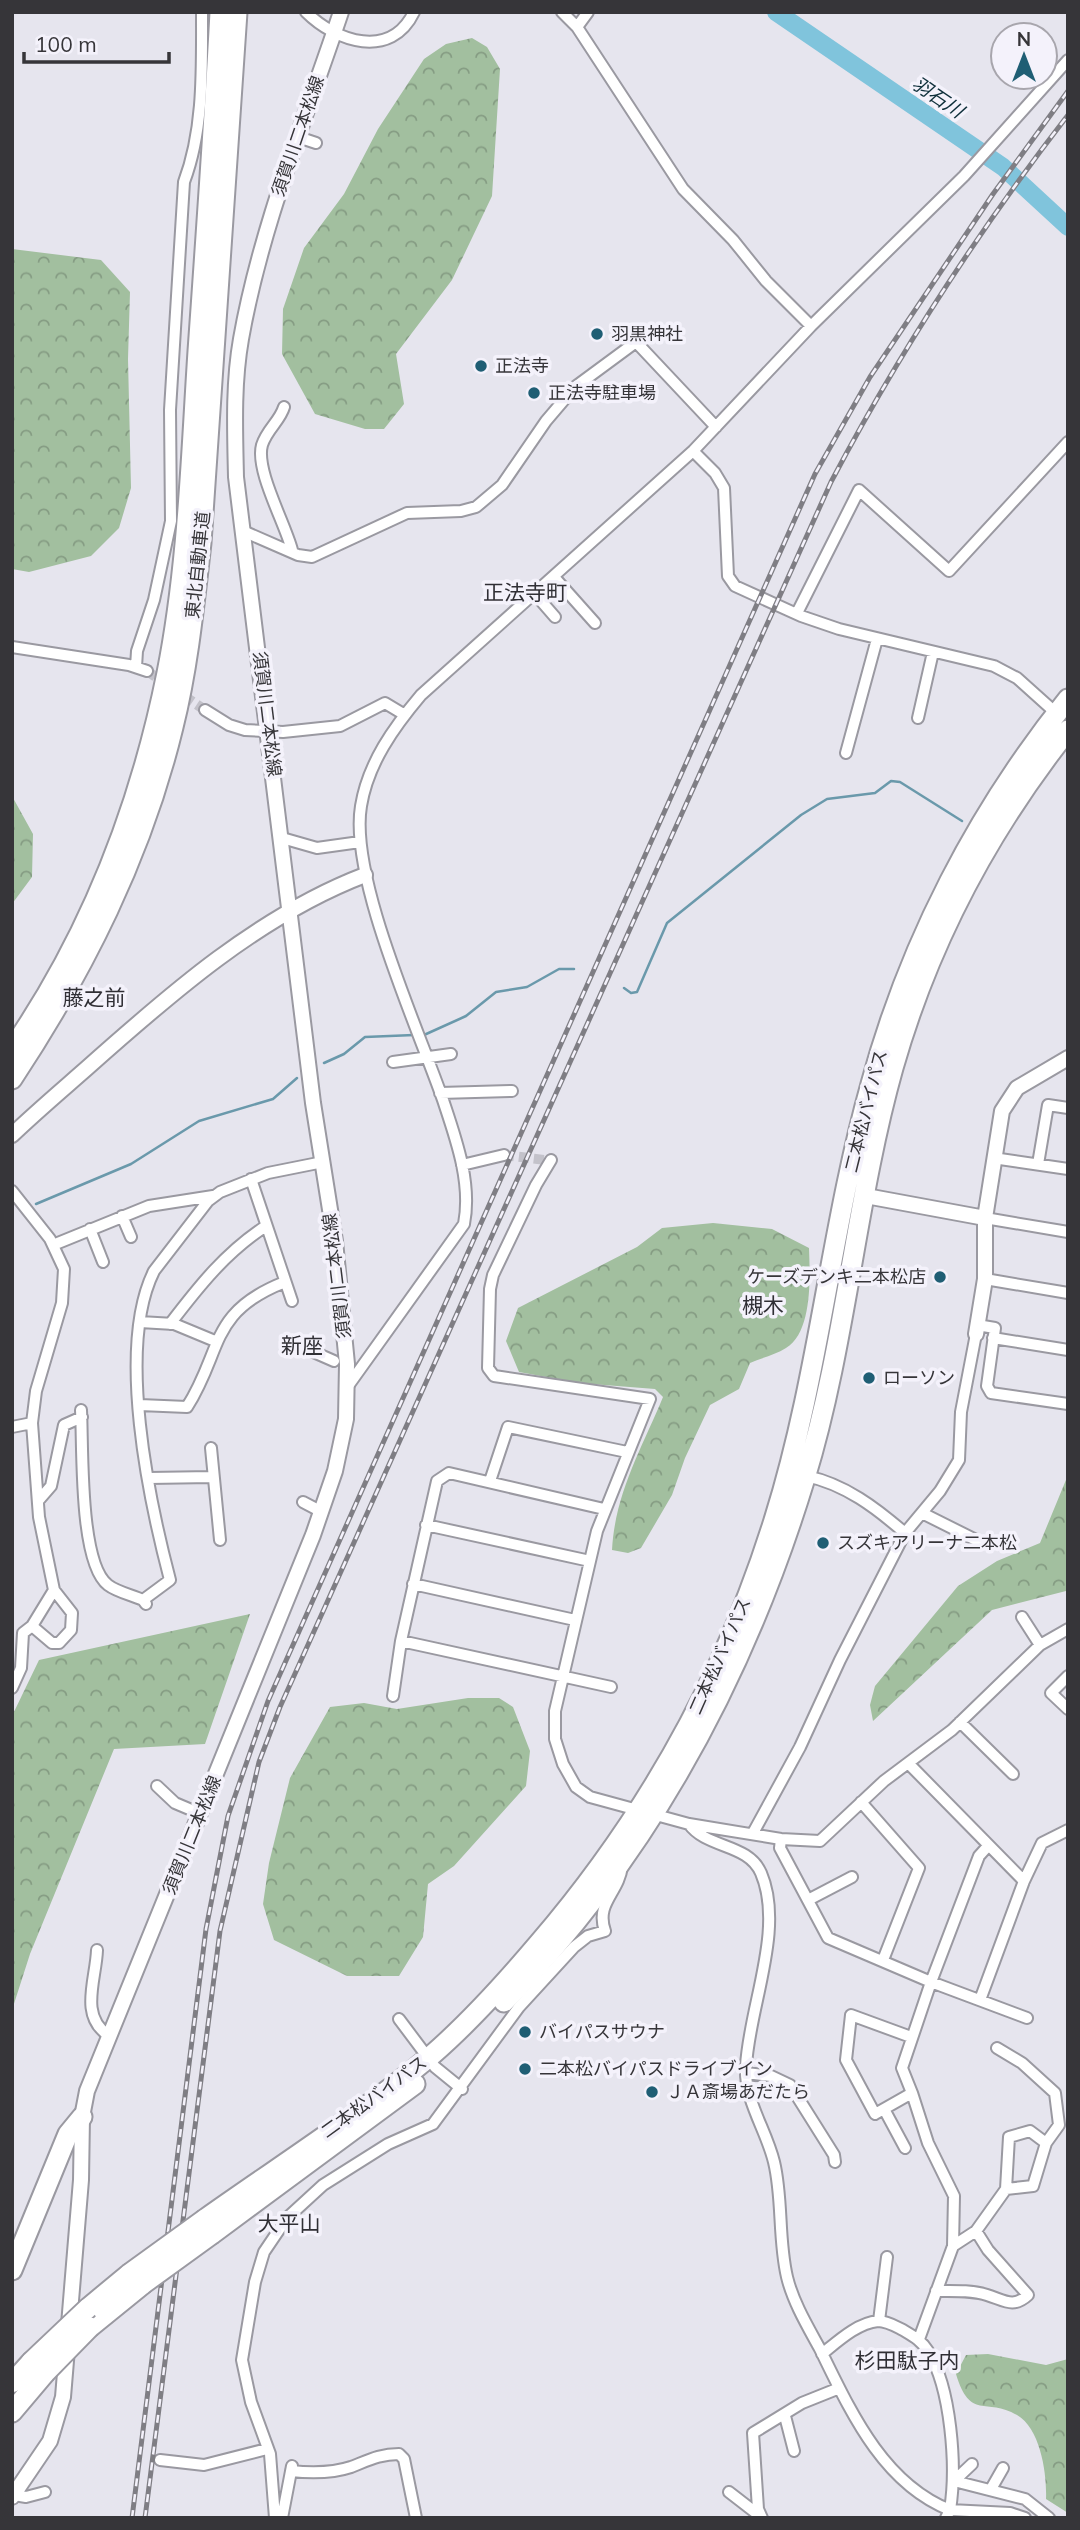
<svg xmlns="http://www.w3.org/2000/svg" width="1080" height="2530" font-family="Mulish,'Noto Sans JP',sans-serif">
<defs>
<pattern id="forest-crowns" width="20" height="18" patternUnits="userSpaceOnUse" patternTransform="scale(1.75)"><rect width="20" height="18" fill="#a2bf9f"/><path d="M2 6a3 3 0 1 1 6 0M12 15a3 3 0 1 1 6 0" fill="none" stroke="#859c83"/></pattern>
</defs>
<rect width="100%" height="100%" fill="#e6e5ee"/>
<path fill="url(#forest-crowns)" d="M472,38L487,47L500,69L492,196L452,280L396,354L404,404L384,429H365L315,414L282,354L283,309L304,248L344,194L378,129L424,59L446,44Z
M12,249L101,260L130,292L128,359L131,488L119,528L91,556L29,572L12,569Z
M12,796L33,834L32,877L12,904Z
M713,1223L772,1229L809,1248C810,1275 813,1332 786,1348C775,1355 761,1358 750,1363L739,1389L710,1405L685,1458L672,1495L641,1548L628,1553L612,1550C615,1493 642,1448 663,1397L655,1389L579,1383L519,1372L506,1341L518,1308L637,1247L662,1228Z
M1068,1475L1066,1591L992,1610L873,1721L870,1705L875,1686L958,1586L997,1561L1040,1543Z
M250,1614L205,1744L114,1749L30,1954L12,2010V1716L39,1660Z
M468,1698H499L513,1707L530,1751L526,1786L454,1866L428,1884L423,1937L399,1976H347L274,1940L263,1904L269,1863L290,1778L330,1707L364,1703L397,1709Z
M988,2354L1046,2365L1068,2359V2513L1046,2499C1047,2475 1041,2429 1017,2415C986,2397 970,2421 956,2374L966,2355Z"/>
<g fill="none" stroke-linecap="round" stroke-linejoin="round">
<path stroke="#6a99ab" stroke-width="2.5" d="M624,988L631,993L637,992L667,923L801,815L827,799L875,793L891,781L900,782L962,821
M424,1035L466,1016L496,992L527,987L559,969H574
M324,1063L344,1054L365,1037L414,1035
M36,1204L131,1164L199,1121L273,1099L297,1078"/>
<path stroke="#80c4dc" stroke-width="18" d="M776,12L1003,167L1068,227"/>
<path stroke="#c3c2ca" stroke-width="10" stroke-dasharray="10 5" stroke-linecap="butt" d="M147,671L205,710
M504,1155L545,1160"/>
<defs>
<path id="street" d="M306,12C336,42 391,60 414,12
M562,12L577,27L683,189L733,240L766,281L811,326
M577,27L588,12
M298,137L316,143
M284,407C280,421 267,429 262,445C255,470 285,523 292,550
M693,451L715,473L724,488L728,576L735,586L801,616L839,629L994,666L1017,678L1056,713
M243,531L298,555L312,557L407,513L461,511L476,507L502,485L546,421L575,387L636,342L716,427
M554,577L595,623
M535,594L555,617
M797,613L859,490L949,571L1068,442
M12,647L129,665L147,671
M136,667L137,651L154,600L171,521L170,410L184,182C204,129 202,69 202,12
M205,710L229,725L245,730L283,732L340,726L385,703L405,715
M918,718L933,652
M846,753L877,639
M282,838L317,848L360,842
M393,1062L451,1054
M440,1093L512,1091
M993,1158L1068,1169
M551,1160L536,1185L493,1275L490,1289L488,1368L494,1376L501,1377L650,1399L597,1531L555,1711V1739L563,1764L576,1787L590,1797L689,1824L781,1839L820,1841L884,1781L952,1730L1040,1645L1068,1629
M1038,1164L1048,1105L1068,1108
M462,1165L504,1155
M251,1179L292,1301
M12,1191L50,1239L64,1269L62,1303L36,1391L32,1423L39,1517L54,1590L32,1626L23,1633L21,1668L12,1688
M122,1216L131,1237
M985,1218L1068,1232
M90,1229L103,1262
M53,1245L149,1206L213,1196
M985,1279L1068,1293
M140,1322L174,1324L215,1341
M170,1324C199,1286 226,1252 266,1226
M977,1325L995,1328L987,1386L991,1393L1068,1404
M993,1338L1068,1350
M286,1340L334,1361
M348,1386L464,1224C472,1183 456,1139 443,1100C418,1028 349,877 361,806C368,763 394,727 421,695L693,451L811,326L964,176L1068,60
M140,1405L187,1407C223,1351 208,1312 285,1282
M81,1410C83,1447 79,1563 108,1585C117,1592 132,1595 143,1600L146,1604
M12,1427L32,1423
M211,1448L220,1540
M806,1476C845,1484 876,1508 905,1533
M149,1478L212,1477
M490,1481L508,1427L627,1452
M38,1501L51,1486L64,1425L82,1417
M303,1502L322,1512
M604,1509L449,1473L437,1481L401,1641L611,1687
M922,1513L978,1541
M426,1525L590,1561
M413,1584L575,1620
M143,1600L170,1580C149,1500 116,1347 154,1271L208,1201L220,1192L268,1173L323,1162
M1022,1617L1040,1645
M32,1626L52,1643H59L71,1630L72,1613L54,1590
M1068,1676L1051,1693L1068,1709
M393,1696L401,1641
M960,1722L1013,1774
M908,1763L1024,1881
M157,1786L175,1803L201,1814
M861,1802L919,1868L883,1960
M689,1824C707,1849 748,1843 761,1873C785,1929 749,2007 746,2066C744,2100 766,2129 774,2162C783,2199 778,2239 787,2277C793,2302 808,2327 820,2349C850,2410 882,2483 950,2510L946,2518
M753,1833L800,1747L840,1660L905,1533L940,1491L959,1460L961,1412L976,1334
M781,1839L780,1848L828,1938L931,1982L1027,2018
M808,1900L852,1877
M97,1950C96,1980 79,2015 108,2035
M980,2000L1024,1881L1042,1843L1068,1830
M399,2019L435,2067L462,2089
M911,2037L851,2015L846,2060L875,2114L912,2093L902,2068L931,1982L979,1856L988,1846
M997,2048L1022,2063L1055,2093L1059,2125L1046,2143
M746,2073L771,2076L790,2085L834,2155L835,2162
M912,2093L928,2143L954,2196L953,2246
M884,2109L905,2148
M936,2291C953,2291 971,2290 987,2295C1004,2300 1013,2309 1028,2295L988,2250L976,2231
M879,2321L887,2257
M919,2339L953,2246L976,2231L1006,2189L1009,2137L1030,2131L1046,2143L1033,2186L1006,2189
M822,2354C837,2342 857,2323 878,2321C887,2321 895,2326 903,2330C913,2336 921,2340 928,2351C951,2388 957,2466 950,2510L1010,2513L1025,2518
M785,2416L794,2451
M160,2460L204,2465L267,2449
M291,2471C310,2473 333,2473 351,2467C369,2460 380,2454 399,2454L404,2459L416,2518
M954,2481L1025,2499L1049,2518
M954,2481L972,2464
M991,2489L1003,2468
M729,2492L760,2516
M14,2495L26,2497L45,2492
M275,2518L270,2454L251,2402L242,2360L255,2282L264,2252L287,2218L323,2185L388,2144L433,2124L519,2007L574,1947L588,1936L605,1931C595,1903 619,1893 622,1866
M282,2518L292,2466
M762,2518L758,2509L753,2433L802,2403L837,2389"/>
<path id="secondary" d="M12,1135C36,1112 62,1090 87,1068C170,994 260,915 365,875
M866,1196L985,1218
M976,1334L985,1279V1218L1002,1111L1017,1088L1068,1058
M12,2497L50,2441L63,2397L81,2180L82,2117L87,2091L313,1535L335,1471L346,1419L347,1364L335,1241L313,1103L236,477C235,431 233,384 241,339C261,226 305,120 341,12"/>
<path id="highway" d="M12,1049C90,936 140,807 167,673C188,567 191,458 198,351C206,238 214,125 220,12
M12,1079C84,970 142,855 173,727C188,667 194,605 201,543L237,12
M504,2002C649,1855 745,1675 805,1478C846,1344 855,1203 893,1068C928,945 988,831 1068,730
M205,2219C281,2165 362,2114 433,2054C472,2020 506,1982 539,1943C647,1817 726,1676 775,1517C819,1376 831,1226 871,1084C909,944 977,812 1068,699
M212,2234L415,2084
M12,2270L68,2134L82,2117
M88,2308L129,2274
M90,2327L143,2284
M12,2383L31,2362
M12,2412L45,2373"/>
</defs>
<use href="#street" stroke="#9a99a1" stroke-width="14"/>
<use href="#secondary" stroke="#9a99a1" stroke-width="18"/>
<use href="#highway" stroke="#9a99a1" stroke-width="23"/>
<use href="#street" stroke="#fff" stroke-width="10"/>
<use href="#secondary" stroke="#fff" stroke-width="14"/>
<use href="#highway" stroke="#fff" stroke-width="19"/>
<defs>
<path id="rail" d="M132,2518L206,1929L228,1816L268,1701L815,474L870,377L993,194L1068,91
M145,2518L220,1931L259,1762L280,1707L831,482C899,353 979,230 1068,115"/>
</defs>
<use href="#rail" stroke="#7f7e84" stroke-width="5"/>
<use href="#rail" stroke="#f4f2fb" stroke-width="2.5" stroke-dasharray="8" stroke-linecap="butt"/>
<defs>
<path id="highway-bridge" d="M129,2274L205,2219
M143,2284L212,2234
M31,2362L88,2308
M45,2373L90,2327"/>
</defs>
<use href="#highway-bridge" stroke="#9a99a1" stroke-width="23" stroke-linecap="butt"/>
<use href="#highway-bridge" stroke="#fff" stroke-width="19"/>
</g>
<g fill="#1f5e74" stroke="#f4f2fb" stroke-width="2.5">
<circle cx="597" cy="334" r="7"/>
<circle cx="481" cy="366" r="7"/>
<circle cx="534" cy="393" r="7"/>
<circle cx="940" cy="1277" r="7"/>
<circle cx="869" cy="1378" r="7"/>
<circle cx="823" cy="1543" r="7"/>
<circle cx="525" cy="2032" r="7"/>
<circle cx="525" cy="2069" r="7"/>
<circle cx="652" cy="2092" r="7"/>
</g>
<g text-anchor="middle" stroke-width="7" stroke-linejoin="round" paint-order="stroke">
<g font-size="18" fill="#363539" stroke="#f4f2fb">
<text transform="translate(298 136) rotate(-71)" y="6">須賀川二本松線</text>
<text transform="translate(198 565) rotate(-84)" y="6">東北自動車道</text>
<text transform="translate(267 714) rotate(83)" y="6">須賀川二本松線</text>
<text transform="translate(866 1111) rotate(-76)" y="6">二本松バイパス</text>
<text transform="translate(337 1276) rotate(-97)" y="6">須賀川二本松線</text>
<text transform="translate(720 1656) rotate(-66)" y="6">二本松バイパス</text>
<text transform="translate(192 1835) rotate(-68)" y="6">須賀川二本松線</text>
<text transform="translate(374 2097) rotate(-36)" y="6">二本松バイパス</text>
</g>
<g font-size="18" fill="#363539" stroke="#f4f2fb" text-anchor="start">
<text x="611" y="340">羽黒神社</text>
<text x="495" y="372">正法寺</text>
<text x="548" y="399">正法寺駐車場</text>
<text x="926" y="1283" text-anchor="end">ケーズデンキ二本松店</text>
<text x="883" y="1384">ローソン</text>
<text x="837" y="1549">スズキアリーナ二本松</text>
<text x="539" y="2038">バイパスサウナ</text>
<text x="539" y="2075">二本松バイパスドライブイン</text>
<text x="666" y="2098">ＪＡ斎場あだたら</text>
</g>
<g font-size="19" font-style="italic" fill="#0e2f3a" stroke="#f4f2fb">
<text transform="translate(938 97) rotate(34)" y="7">羽石川</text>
</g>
<g font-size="21" fill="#302f35" stroke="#f4f2fb">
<text x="525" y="600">正法寺町</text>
<text x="94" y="1005">藤之前</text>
<text x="763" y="1313">槻木</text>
<text x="302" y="1353">新座</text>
<text x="289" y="2231">大平山</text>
<text x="907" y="2368">杉田駄子内</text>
</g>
</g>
<rect width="1080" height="2530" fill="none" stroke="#363539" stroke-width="28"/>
<g transform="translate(1024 56)"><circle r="33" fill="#f4f2fb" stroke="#a8a6ad" stroke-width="2"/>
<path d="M0-5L12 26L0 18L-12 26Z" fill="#1f5e74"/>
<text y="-10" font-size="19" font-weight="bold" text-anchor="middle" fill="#363539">N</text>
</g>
<path d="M24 52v10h145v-10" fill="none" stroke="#363539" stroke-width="3.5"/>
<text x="35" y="52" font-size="21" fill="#363539" stroke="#f4f2fb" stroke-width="5" paint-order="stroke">100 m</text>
</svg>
